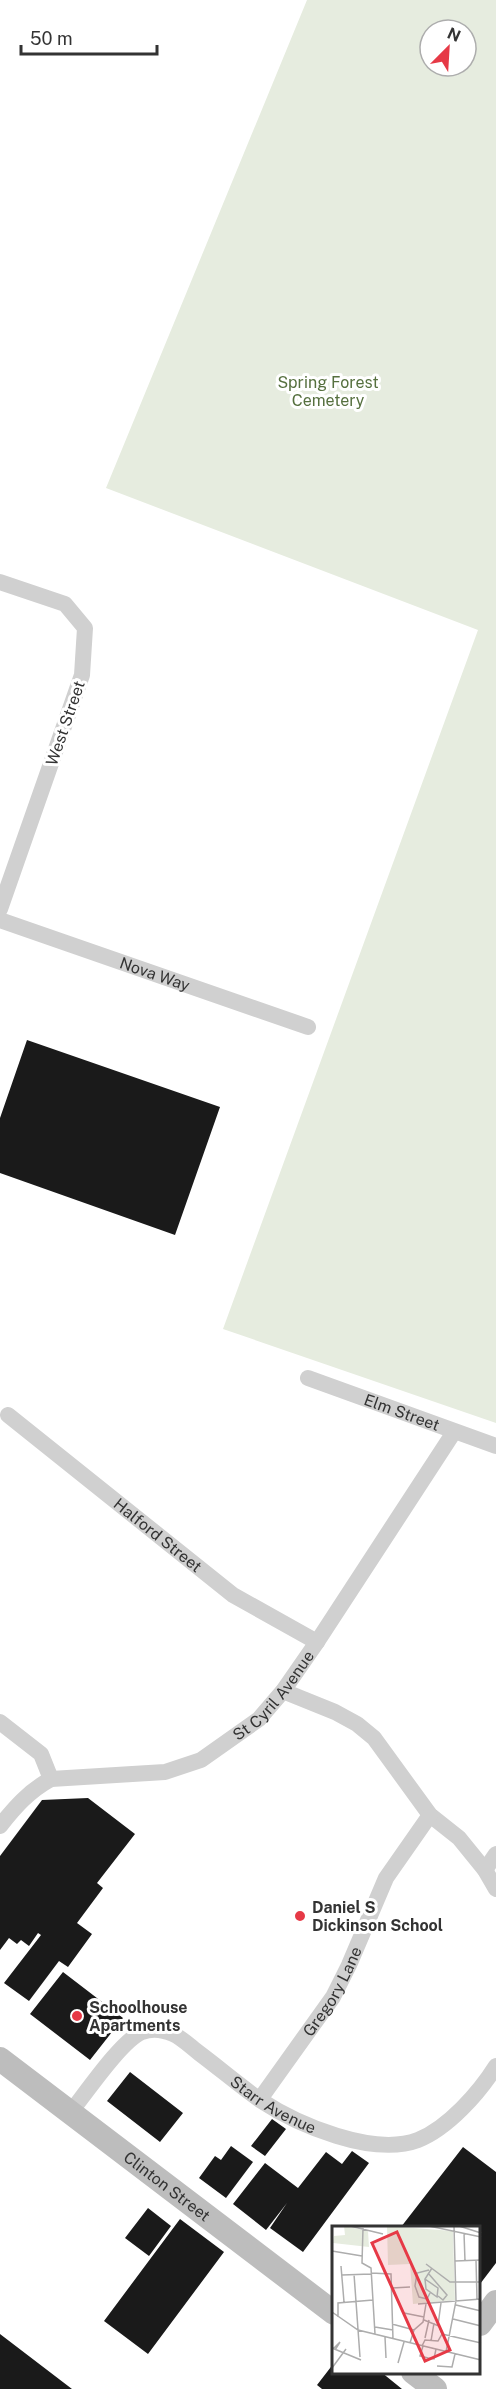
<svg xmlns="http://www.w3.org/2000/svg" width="496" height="2389" font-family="'Public Sans',sans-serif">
<rect width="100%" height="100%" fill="#fff"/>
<path fill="#e6ecdf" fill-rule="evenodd" d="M307,0H496V1423L223,1329L478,630L106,488ZM430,30H466V66H430Z"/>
<path fill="#1a1a1a" d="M27,1040L220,1107L175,1235L0,1173V1118Z
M88,1798L135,1834L97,1883L103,1888L77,1923L92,1934L68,1967L59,1961L29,2001L4,1983L41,1935L38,1933L29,1946L21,1940L17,1944L9,1938L0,1950V1856L42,1800Z
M63,1972L123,2018L90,2060L30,2014Z
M130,2072L183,2113L160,2142L107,2101Z
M272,2119L286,2129L265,2156L251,2146Z
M231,2146L253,2162L226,2198L199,2178L215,2156L221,2160Z
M463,2147L496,2172V2263L480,2284V2227H401Z
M352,2151L369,2163L303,2252L270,2228L287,2203L266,2230L233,2204L265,2163L298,2188L326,2152L342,2164Z
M148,2208L171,2226L149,2256L125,2238Z
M180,2219L224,2252L148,2354L104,2321Z
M0,2334L72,2389H0Z
M334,2363V2372H381L402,2389H322L317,2385Z"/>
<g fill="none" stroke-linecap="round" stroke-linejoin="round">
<g stroke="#d0d0d0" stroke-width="16">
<path d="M0,582L65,604L85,628L82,675L0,909"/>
<path id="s1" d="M0,920L308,1027"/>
<path id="s2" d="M308,1378L496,1446"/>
<path id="s3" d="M8,1415L233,1595L317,1642"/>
<path d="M283,1691L335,1712L357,1724L374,1738L430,1815L459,1838L485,1870L496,1889"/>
<path d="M0,1722L41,1754L51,1779"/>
<path id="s4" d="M0,1826C15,1807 29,1791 51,1779L165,1772L201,1760L259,1719L283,1691L317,1642L454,1432"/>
<path d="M485,1870L496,1854"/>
<path id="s5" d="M260,2099L333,1997L349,1965L386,1878L430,1815"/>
<path id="s6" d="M70,2113C86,2093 121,2041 142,2032C152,2028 164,2030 173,2034C182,2038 191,2047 199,2053C219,2068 239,2085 260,2100C298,2125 373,2157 418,2140C448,2128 479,2093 496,2066"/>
</g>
<g stroke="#bdbdbd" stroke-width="24">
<path id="s7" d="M0,2059L334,2313"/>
<path d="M480,2324L496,2302"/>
<path d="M413,2372L435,2389"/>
</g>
</g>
<g fill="#e63946" stroke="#fff" stroke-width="2">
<circle cx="300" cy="1916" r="6"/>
<circle cx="77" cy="2016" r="6"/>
</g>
<g text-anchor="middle" stroke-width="6" stroke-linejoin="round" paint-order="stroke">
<g font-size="16" fill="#56703f" stroke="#fff">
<text x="328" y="388">Spring Forest<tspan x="328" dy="18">Cemetery</tspan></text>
</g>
<g font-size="16" fill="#333" stroke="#fff">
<text transform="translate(65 723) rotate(-71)" y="6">West Street</text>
<text dy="6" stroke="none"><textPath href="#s1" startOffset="164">Nova Way</textPath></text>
<text dy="6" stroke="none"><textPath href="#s2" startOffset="100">Elm Street</textPath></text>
<text dy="6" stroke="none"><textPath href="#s3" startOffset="192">Halford Street</textPath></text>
<text dy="6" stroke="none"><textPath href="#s4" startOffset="320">St Cyril Avenue</textPath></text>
<text dy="6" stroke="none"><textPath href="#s5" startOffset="130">Gregory Lane</textPath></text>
<text dy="6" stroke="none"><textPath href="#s6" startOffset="264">Starr Avenue</textPath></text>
<text dy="6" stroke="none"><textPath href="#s7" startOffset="210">Clinton Street</textPath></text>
</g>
<g font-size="16" font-weight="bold" fill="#333" stroke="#fff" text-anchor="start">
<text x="312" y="1913">Daniel S<tspan x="312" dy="18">Dickinson School</tspan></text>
<text x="89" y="2013">Schoolhouse<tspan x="89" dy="18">Apartments</tspan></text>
</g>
</g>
<g transform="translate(332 2226)">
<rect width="148" height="148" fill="#fff"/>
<path d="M12,0L36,5L37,21L1,17L2,10L13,9ZM55,0L121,5L123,74L81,78L78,38L56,39Z" fill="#e6ecdf"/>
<path fill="none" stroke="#adadad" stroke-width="1.5" d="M18,0L51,8M97,0L149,11M127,0L149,7M31,2L30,37L39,42L43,108M132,7L133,35M0,25L30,30M144,34L145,73M123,35L149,34M94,38L118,56H149M9,40L12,76M97,44L85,47L83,60L87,71L95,73L98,67M39,47L59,48L61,113M96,47L115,69L111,74L106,70M22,48L28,131M10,49L39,48M93,53L94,63L105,71L106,62L93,53L100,42M60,62L78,61M86,78L149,73M124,79L149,85M0,86L26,104L149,134M72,87L92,91M6,91V77L41,74M121,93L149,100M60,98L82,104M106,99L109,77M43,101L61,104M110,108L149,117M53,111L54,132M93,112L97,94M99,115L102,97M78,117L82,104L91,96L94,78M90,120L93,114L106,115L110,108L107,100L92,94M91,120L88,130L96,132L102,133L104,123M0,122L29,134M1,123L8,116L3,124M114,126L124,75L122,0M66,137L72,116M105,140L120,141L123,128M0,142L14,123M17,148H58"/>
<path fill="#e63946" fill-opacity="0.15" stroke="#e63946" stroke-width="3" d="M65,6L118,124L93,135L40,17Z"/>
<rect width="148" height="148" fill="none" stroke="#333" stroke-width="3"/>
</g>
<g transform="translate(448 48) rotate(24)"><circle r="28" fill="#ffffff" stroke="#adadad" stroke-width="1.5"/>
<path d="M0-4.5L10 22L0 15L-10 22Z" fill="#e63946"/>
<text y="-9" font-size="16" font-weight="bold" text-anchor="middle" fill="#333333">N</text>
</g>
<path d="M21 45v9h136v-9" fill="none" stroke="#333333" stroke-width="3"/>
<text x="30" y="45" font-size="18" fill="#333333" stroke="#ffffff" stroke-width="4.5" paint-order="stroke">50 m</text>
</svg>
